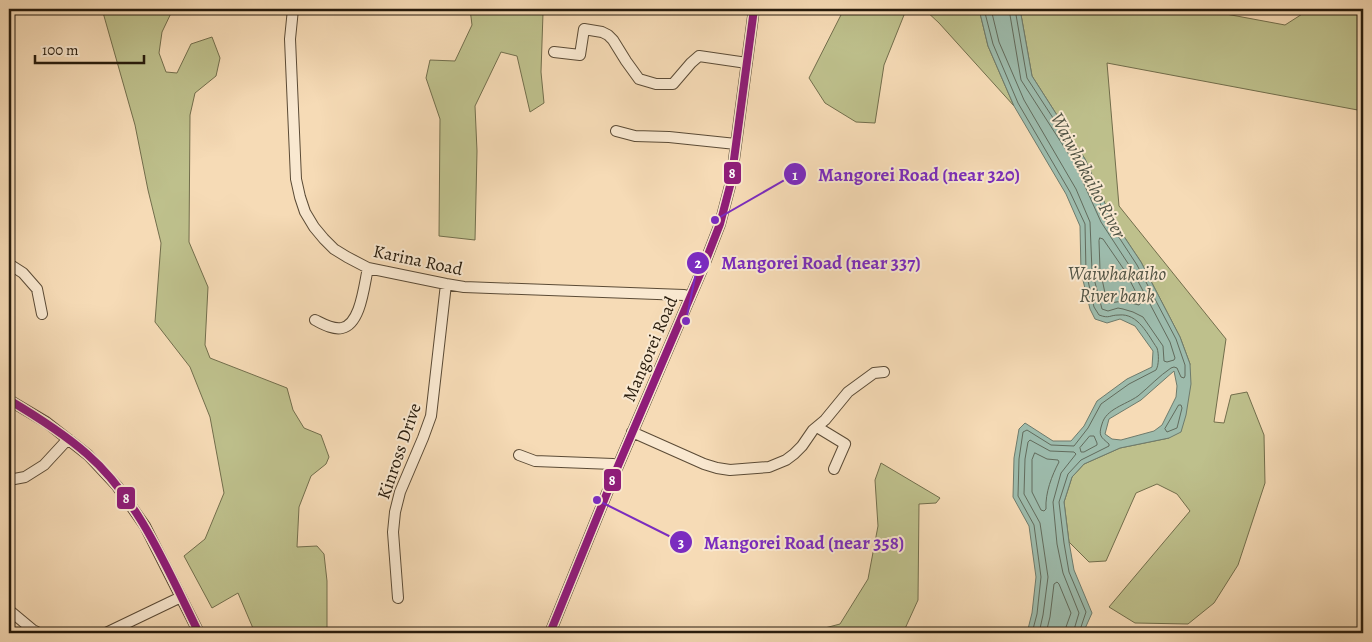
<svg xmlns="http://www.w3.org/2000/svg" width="1372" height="642" font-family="Alegreya,serif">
<rect width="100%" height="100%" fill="#f6dbb6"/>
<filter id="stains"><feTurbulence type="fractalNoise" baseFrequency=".004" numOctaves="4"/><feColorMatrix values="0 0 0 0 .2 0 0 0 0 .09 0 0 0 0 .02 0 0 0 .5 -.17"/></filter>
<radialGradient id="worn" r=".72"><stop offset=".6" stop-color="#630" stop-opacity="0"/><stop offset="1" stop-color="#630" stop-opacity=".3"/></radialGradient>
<path fill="#bec08c" stroke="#726e4c" d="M102,9H173L162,32L159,53L166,72L177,73L191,44L212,37L220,58L216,76L195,93L190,115L189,242L208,287L205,345L210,358L287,388L293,410L304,428L321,435L329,457L326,464L311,476L299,507L297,547L317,546L324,554L327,581V633H255L238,593L212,608L184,556L205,539L224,493L210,417L190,367L155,322L161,243L148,190L135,125Z
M470,9H540L543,13L541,72L544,103L530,112L517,56L501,52L475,106L477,151L475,240L439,236L440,119L426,78L430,60L455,61L472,25Z
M844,9H907L906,10L884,65L875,123L856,122L825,103L809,78Z
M924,9H979L988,46L1014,106L939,23Z
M1020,9H1199L1285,25L1310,9H1363V111L1107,63L1119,206L1226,339L1214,422L1224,423L1231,395L1247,392L1264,435L1265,483L1238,565L1214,603L1188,624L1135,623L1109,607L1190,511L1177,494L1157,484L1136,493L1106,561L1089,562L1069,542L1064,502L1072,477L1084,464L1120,448L1169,438L1190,364L1180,337L1141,262L1111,217L1085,159L1032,76Z
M881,463L940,498L936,503L919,504L918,600L903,633H806L840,624L868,579L878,526L875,480Z"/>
<path fill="#9dbbac" stroke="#6e7b6c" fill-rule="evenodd" d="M979,9H1020L1032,76L1085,159L1111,217L1141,262L1180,337L1190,364L1191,384L1186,415L1181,432L1169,438L1120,448L1084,464L1072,477L1064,502L1069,542L1074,570L1092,613L1083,633H1027L1032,613L1036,577L1029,526L1013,497L1014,458L1019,429L1025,423L1053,441H1071L1084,426L1097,401L1127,379L1152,367L1153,351L1135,326L1120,319L1107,323L1095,319L1090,309L1081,272L1080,226L1066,194L1014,106L988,46ZM1174,371L1177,386L1176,397L1162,425L1154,431L1121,440L1112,439L1105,434L1109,419L1141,400Z"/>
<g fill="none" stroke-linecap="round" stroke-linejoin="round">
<path stroke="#626b5c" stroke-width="1" d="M984,9L993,44L1018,103L1070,192L1085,224L1086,272L1094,307L1099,315C1110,319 1109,315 1119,315C1138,313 1148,335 1157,348C1159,354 1159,365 1156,370L1129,384L1101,404L1088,428L1074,446L1051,445L1027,430L1023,432L1019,459L1018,496L1034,525L1041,577L1037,614L1032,633
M991,9L999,42L1024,100L1076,189L1090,222L1092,271L1102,309L1108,311L1118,308L1123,309L1133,312L1143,317L1163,346L1164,361L1167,362L1174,360L1175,358L1170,342L1131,268L1101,222L1075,164L1021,80L1009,9
M1015,9L1027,78L1081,161L1107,219L1137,265L1176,339L1185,365V376L1184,378L1181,377L1177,368L1174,367L1171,368C1159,376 1149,387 1138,396C1125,405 1106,409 1102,424C1098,436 1101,437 1109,444V446L1081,460L1068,474L1059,502L1064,543L1069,572L1086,612L1079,633
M1100,238L1103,239L1125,271L1141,302L1139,305L1123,301L1110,303L1107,302L1100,270L1099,241Z
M1179,405H1181L1182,408L1177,428L1167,432L1165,429Z
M1090,436H1094L1097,443V445L1084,452H1081L1080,448Z
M1035,453L1047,459L1058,460L1059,462C1052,475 1045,493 1046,509L1044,511L1041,510L1032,492V460Z
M1039,633L1043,615L1048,577L1040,523L1024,494L1025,459L1028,442L1030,440L1050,451L1074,452L1076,454L1061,473L1053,502L1057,544L1063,573L1079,613L1073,633
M1046,633L1050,617L1054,584L1057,582L1059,584L1071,613L1066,627V633"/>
<defs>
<path id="minor" d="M293,9L290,39L296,179L300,197L305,212L314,227L324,239L334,249L347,257L368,268L446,284L464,287L684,295L690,297
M554,52L580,55L584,29L602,32L608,35L613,40L626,61L639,79L656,84H673L691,63L699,56L747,63
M616,131L635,136L669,137L736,144
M9,264L23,273L37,289L42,314
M315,320C323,324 333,330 342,328C361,324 364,285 368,268
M9,400L46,422L88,455L117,486L145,526L199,633
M817,427L845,444L834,469
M632,432L704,464L717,468L730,470L769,467L786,460L794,454L802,446L813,430L825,420L848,392L874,373L884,372
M519,455L535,461L613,464L618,466
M9,480L25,477L44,465L68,439
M398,598L393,532L395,512L400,492L423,438L431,416L446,284
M9,610L33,630L39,633
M106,633L181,597
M550,633L618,466L704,265L720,224L731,182L754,9"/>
</defs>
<use href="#minor" stroke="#5b4b36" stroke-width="12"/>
<use href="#minor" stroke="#f9e8d0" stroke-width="10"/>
<defs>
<path id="bus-1" d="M9,400C36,416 63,433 87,454C139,499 169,573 199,633
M550,633L618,466L704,265L720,224L731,182L754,9"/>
</defs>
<use href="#bus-1" stroke="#f9e8d0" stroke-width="11"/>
<use href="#bus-1" stroke="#8f1d78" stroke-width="8"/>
</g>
<g text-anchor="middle" stroke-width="4" stroke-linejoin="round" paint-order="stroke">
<g font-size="18" fill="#271b0c" stroke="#f9e8d0">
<text transform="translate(418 260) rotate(12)" y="6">Karina Road</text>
<text transform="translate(650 349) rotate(-67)" y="6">Mangorei Road</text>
<text transform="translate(399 451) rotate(-71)" y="6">Kinross Drive</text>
</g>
<g font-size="19" font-style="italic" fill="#505344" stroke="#f9e8d0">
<text transform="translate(1089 175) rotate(62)" y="7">Waiwhakaiho River</text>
<text x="1117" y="280">Waiwhakaiho<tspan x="1117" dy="22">River bank</tspan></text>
</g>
</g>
<path fill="none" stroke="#7b2cbf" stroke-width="2" d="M715 220L795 174M686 321L698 263M597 500L681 542"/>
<g fill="#7b2cbf" stroke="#f9e8d0" stroke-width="2">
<circle cx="715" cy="220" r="5"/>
<circle cx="686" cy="321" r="5"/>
<circle cx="597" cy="500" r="5"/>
<circle cx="795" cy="174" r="12"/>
<circle cx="698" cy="263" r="12"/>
<circle cx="681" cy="542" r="12"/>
</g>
<g font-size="15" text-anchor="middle" font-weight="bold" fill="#fff">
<text x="795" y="180">1</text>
<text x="698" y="268">2</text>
<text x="681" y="548">3</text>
</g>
<g font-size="19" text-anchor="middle" font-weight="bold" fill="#7b2cbf" stroke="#f9e8d0" stroke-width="4" stroke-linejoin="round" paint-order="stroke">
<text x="919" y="181">Mangorei Road (near 320)</text>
<text x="821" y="269">Mangorei Road (near 337)</text>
<text x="804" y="549">Mangorei Road (near 358)</text>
</g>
<g stroke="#f9e8d0" stroke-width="2">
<rect x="723" y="161" width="19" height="24" rx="5" fill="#8f1d78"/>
<rect x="603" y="468" width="19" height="24" rx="5" fill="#8f1d78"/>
<rect x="116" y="486" width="20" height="24" rx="5" fill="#8f1d78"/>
</g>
<g font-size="14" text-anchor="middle" font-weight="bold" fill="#fff">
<text x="732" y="178">8</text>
<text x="612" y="485">8</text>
<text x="126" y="503">8</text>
</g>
<rect width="1372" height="642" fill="none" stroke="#f6dbb6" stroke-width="30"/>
<rect x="10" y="10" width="1352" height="622" fill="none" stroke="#271b0c" stroke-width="2.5"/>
<rect x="15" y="15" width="1342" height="612" fill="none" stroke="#271b0c"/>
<path d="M35 55v8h109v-8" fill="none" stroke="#271b0c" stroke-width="2.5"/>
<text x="42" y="55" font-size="15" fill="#271b0c" stroke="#f9e8d0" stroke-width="4" paint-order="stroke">100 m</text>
<rect width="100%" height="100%" filter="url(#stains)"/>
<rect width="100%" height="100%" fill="url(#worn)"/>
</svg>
